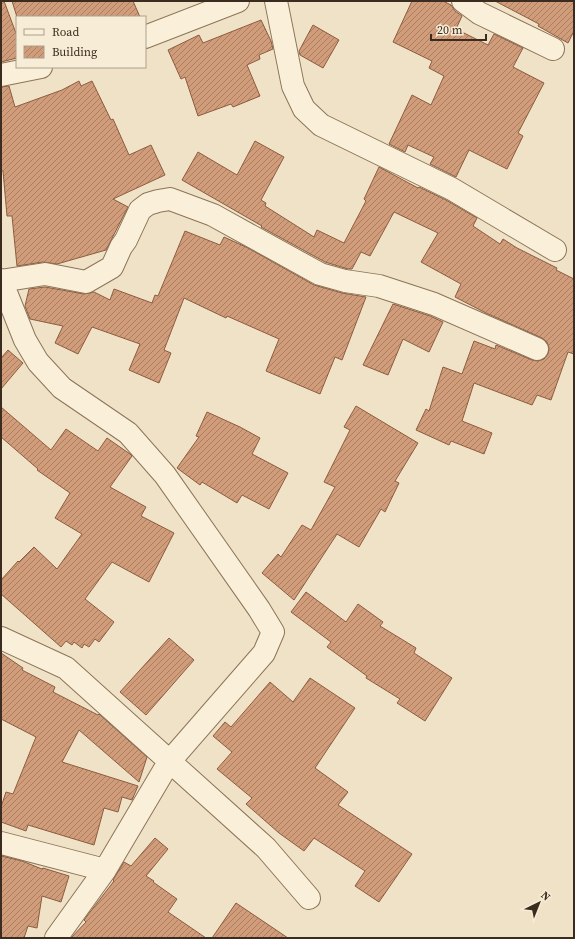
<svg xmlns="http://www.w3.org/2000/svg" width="575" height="939" font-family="'Source Serif 4',serif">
<defs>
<pattern id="building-hatch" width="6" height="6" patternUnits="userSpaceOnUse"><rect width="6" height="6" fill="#d09c7a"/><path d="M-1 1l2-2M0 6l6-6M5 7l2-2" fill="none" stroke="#aa7f63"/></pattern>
</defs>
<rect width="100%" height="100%" fill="#f0e2c6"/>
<path fill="url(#building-hatch)" stroke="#8d5c3f" d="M1,1H4L17,36V58L1,62Z
M12,1H133L140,17H17Z
M412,1H443L451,5L455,11L462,16L456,29L488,45L494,34L523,48L513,67L544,83L518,133L523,136L507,169L469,150L456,177L430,164L434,157L408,145L405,152L389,144L412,95L431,105L444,76L429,68L432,61L393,42Z
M495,1H574V31L568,43L538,26L539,24Z
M261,20L271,41L273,49L259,55L260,59L247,65L260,96L233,107L231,104L198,116L185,77L181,79L168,50L199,35L203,43Z
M313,25L339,40L323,68L300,55L299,51Z
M79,81L81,86L92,81L111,120L113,119L129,155L151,145L165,175L113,199L128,207L106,250L57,264L43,262L17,266L12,216H7L3,171H1V87L9,86L15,107L62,90Z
M255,141L284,157L261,200L266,203L265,206L314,237L317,230L344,243L366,201L364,199L379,167L418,188L419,187L446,200L477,218L473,226L500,244L503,239L517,248L557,268L556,270L574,279V354L568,352L551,400L537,395L532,405L474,383L462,421L492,433L484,454L451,441L449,445L416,430L426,409L429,411L443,367L462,374L474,341L495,349L496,345L532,360L538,361L544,359L548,354L549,348L547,342L542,338L486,313L455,297L461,284L421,262L438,233L394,212L370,256L361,252L352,269H348L325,262L261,227L262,226L182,180L198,152L237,175Z
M185,231L220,245L224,237L248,248L314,285L342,293L366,297L342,360L335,357L320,394L266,371L279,339L227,316L226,318L184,298L164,350L171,353L159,383L129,370L140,344L92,327L78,354L55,343L63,326L30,319L25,306L29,289L45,287L84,294L94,292L110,300L114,289L152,303L155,295L158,296Z
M393,304L430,316L443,322L429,352L403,339L388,375L363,365Z
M8,350L23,363L1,389V358Z
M356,406L418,443L395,481L399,483L385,512L381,509L359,547L337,534L294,600L262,573L278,554L281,557L302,525L311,530L335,487L324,482L350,430L344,427Z
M1,407L51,450L66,429L98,451L107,438L130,454L132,456L110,487L146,507L141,516L174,533L149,582L112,562L85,599L114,622L99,642L95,639L89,647L84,644L82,648L74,642L72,645L66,641L61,647L1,594V580L18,561L19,562L34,547L57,569L82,534L55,518L70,493L37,470L38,469L1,437Z
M207,412L240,427L260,438L252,454L288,473L269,509L242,495L237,503L202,482L200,485L177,468L199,437L196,436Z
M306,592L346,622L358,604L383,622L380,626L416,648L414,653L452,678L425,721L397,703L400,699L366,678L367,676L327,647L331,642L291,612Z
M169,638L194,660L146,715L120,692Z
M1,653L23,668L22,670L55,687L53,692L98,715L99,714L147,757L139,782L79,730L62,762L138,786L132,800L122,797L118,812L104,808L94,845L28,825L26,831L1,822V807L6,792L13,794L36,737L1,719Z
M310,678L355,708L315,768L348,792L338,805L412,854L379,902L355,886L365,871L314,838L304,851L279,833L246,804L252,798L217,769L232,752L213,736L225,722L231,727L270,682L293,702Z
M155,838L168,849L146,876L154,881L153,882L177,899L168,912L206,938H71L86,922L84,920L114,881L113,880L124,862L131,866Z
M1,856L22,861L42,869L43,868L69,876L61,902L42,896L37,928L28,926L24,938H1Z
M236,903L288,938H212Z"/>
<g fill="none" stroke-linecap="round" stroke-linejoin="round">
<defs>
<path id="minor" d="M276,1L293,86L304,109L321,125L452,189L555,250
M463,1L479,13L553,49
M145,37L238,1
M1,75L41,67
M1,280L25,340L38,362L62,388L128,433L165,475L259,609L273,632L264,653L169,762L105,870L56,938
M1,281L45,274L86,282L112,267L121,247L126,240L140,210L148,204L158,201L170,199L213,215L320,274L345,281L379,286L434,304L537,349
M1,638L66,668L266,848L309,898
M1,843L105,870"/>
</defs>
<use href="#minor" stroke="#8c745a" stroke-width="24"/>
<use href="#minor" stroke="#faf0d9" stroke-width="22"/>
</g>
<rect width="575" height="939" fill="none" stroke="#3c2c1f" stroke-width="4"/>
<rect x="16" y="16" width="130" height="52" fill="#f7edd6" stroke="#aca08d"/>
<rect x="24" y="29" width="20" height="6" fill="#faf0d9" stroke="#aca08d"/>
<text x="52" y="36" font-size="12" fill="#3c2c1f">Road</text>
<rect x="24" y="46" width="20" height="12" fill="url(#building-hatch)" stroke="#aca08d"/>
<text x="52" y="56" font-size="12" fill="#3c2c1f">Building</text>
<g transform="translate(539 903) rotate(43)" stroke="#f7edd6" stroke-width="3" paint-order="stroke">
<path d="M0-3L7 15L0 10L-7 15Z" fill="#3c2c1f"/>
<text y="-6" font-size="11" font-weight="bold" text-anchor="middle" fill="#3c2c1f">N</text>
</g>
<path d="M431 34v6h55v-6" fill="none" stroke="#3c2c1f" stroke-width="2"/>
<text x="437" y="34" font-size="12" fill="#3c2c1f" stroke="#f7edd6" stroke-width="3" paint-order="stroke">20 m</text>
</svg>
